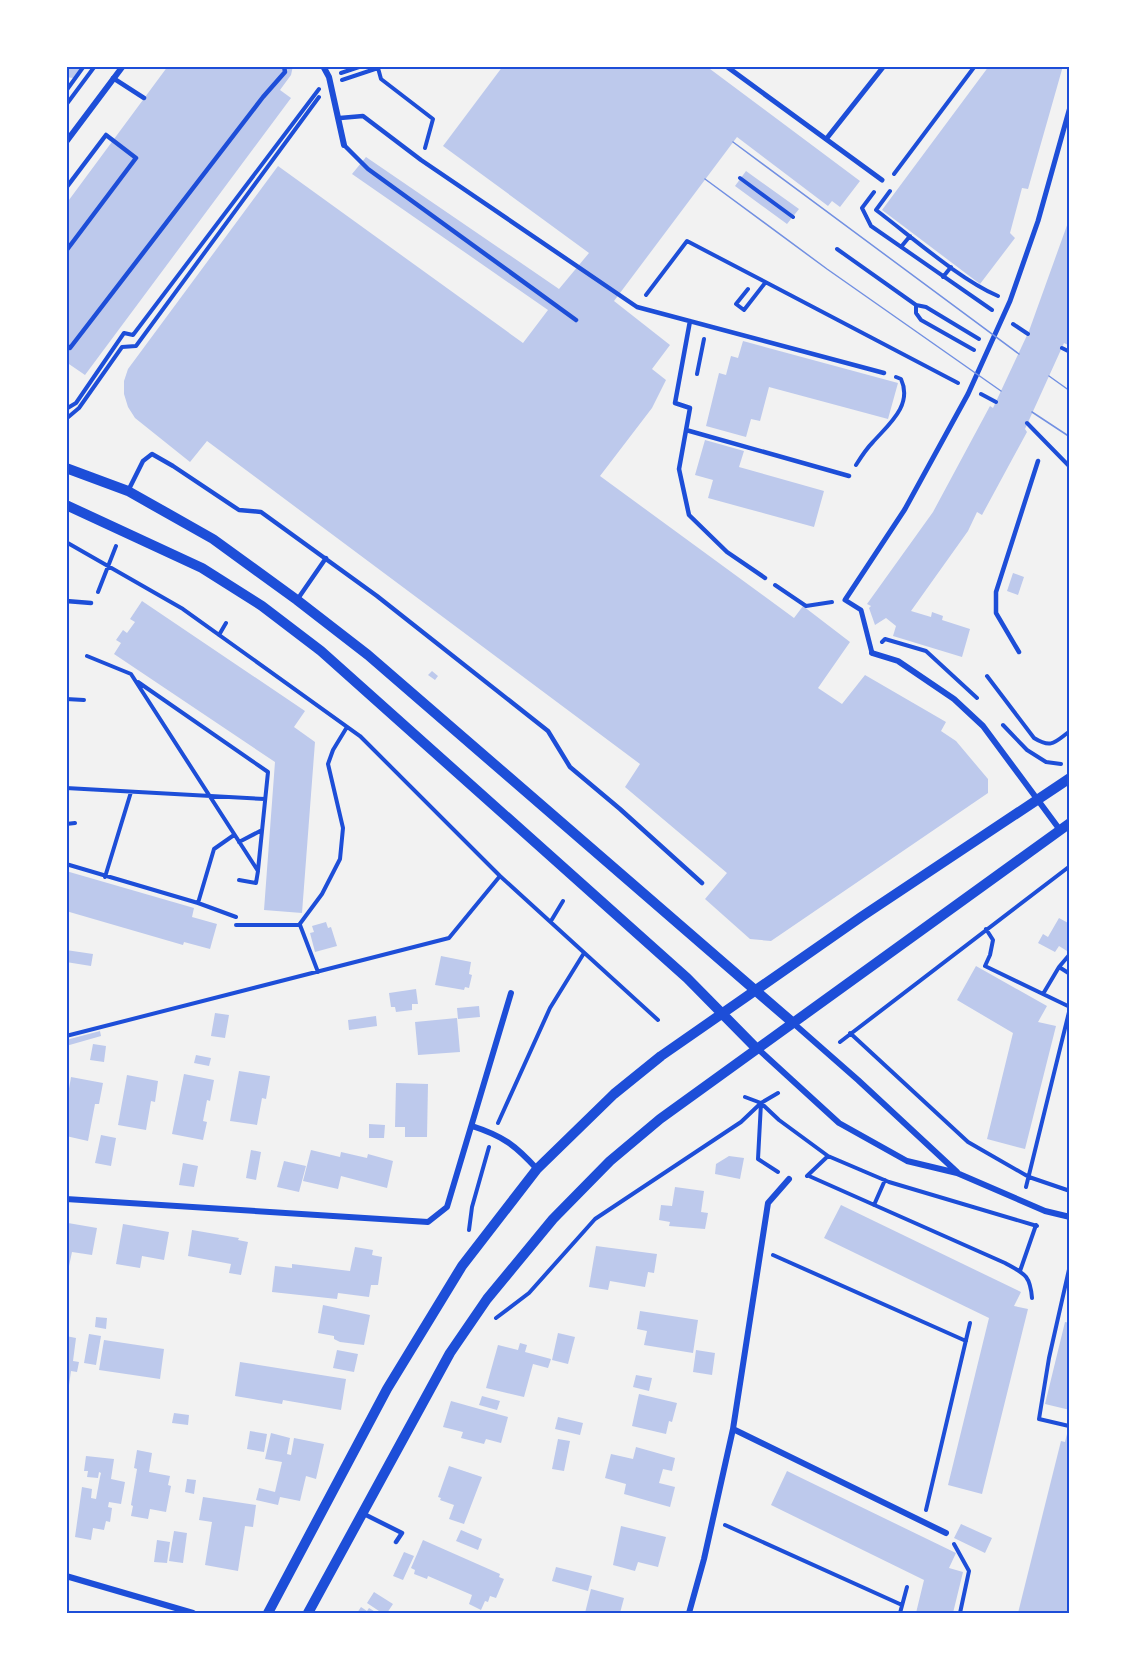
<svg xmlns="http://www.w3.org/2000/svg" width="1136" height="1679" font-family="Rubik,sans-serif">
<rect width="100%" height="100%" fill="#f2f2f2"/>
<path fill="#bdc9ec" d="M66,66H82L73,78L66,77Z
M168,66H293L291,75L280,90L291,98L85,375L66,362V204Z
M503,66H706L860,181L840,207L832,201L828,206L737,137L614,301L670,345L652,369L666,380L652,408L600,476L794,618L803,606L850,642L818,688L842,704L865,675L946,722L941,731L956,741L988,779V793L771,941L750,939L705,899L727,873L625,787L640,764L207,441L190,462L135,418L128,407L124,394V381L128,369L278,166L523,343L548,310L352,174L366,157L559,289L589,253L443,146Z
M989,66H1063L1028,189L1022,188L1010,233L1015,238L980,284L882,210Z
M746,171L799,209L787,224L735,186Z
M1070,217V339L1068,345L1064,343L1025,429L1027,432L982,515L977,512L968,531L911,611L931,617L932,612L943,616L942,620L970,629L962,657L893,636L896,626L886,618L875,625L869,608L871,606L867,604L933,512L990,406L993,408L1029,331Z
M743,341L898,383L888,419L769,387L760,421L751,419L746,437L706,426L719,373L726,375L731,356L738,358Z
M705,440L744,451L739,467L824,491L814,527L708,498L713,480L695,475Z
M1013,573L1024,577L1018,595L1007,591Z
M142,601L305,711L294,727L315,742L302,913L264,910L275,762L114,654L121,643L116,640L123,630L127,633L135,622L130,619Z
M432,671L438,676L435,680L428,675Z
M66,871L194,908L192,917L217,924L210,949L184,942L183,945L66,911Z
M1059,918L1070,924V946L1067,951L1059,946L1055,952L1038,943L1043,934L1048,937Z
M326,922L328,928L331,927L337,946L315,952L310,933L314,932L312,926Z
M66,950L93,954L91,966L66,962Z
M441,956L471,962L469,974L472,975L469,988L465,987L464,990L435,985Z
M976,966L1047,1006L1038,1022L1056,1026L1025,1149L987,1139L1013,1033L957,1000Z
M416,989L418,1004H412V1010L396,1012L395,1007H391L389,993Z
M479,1006L480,1017L458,1019L457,1008Z
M215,1013L229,1015L225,1038L211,1036Z
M376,1016L377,1026L349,1030L348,1020Z
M457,1018L460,1052L418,1055L415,1022Z
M100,1031L101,1036L66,1046V1040Z
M93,1044L106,1046L104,1062L90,1060Z
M196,1055L211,1058L209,1066L194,1063Z
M239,1071L270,1076L266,1099L262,1098L257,1125L230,1121Z
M184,1074L214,1080L210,1101L207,1100L203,1121L207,1122L203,1140L172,1134Z
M127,1075L158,1081L155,1102L151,1101L146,1130L118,1125Z
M71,1077L103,1083L99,1104H95L88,1141L66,1136V1106Z
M396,1083L428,1084L427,1137H405V1127H395Z
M369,1124L385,1125L384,1138H369Z
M101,1135L116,1138L111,1166L95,1163Z
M251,1150L261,1152L256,1180L246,1178Z
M311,1150L340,1157L341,1152L367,1158L368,1154L393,1161L387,1188L341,1176L338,1189L303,1181Z
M729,1156L744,1158L740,1179L715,1174L716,1164Z
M284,1161L306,1166L299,1192L277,1187Z
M183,1163L198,1166L194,1187L179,1185Z
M675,1187L704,1191L701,1212L708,1213L705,1229L669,1226L670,1222L659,1220L661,1205L672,1206Z
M841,1205L1021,1292L1014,1306L1028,1309L982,1494L948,1485L989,1318L824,1238Z
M66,1220L68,1221V1223L97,1228L92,1255L72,1252L69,1266L66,1265Z
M123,1224L169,1232L164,1260L142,1256L140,1268L116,1264Z
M192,1230L239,1238L238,1240L248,1242L241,1275L229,1273L231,1264L188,1256Z
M596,1246L657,1254L654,1273L648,1272L645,1287L610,1281L608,1290L589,1287Z
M355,1247L373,1250L372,1255L382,1257L378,1285H371L369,1297L338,1293L337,1299L272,1292L275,1266L292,1268V1264L350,1271Z
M323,1305L370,1315L364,1345L340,1342L334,1339V1336L318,1333Z
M640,1311L698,1320L693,1353L644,1345L647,1331L637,1329Z
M96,1317L107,1318L106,1329L95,1327Z
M1065,1322L1070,1323V1410L1045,1404Z
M558,1333L575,1337L568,1364L552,1360Z
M89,1334L101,1336L96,1365L84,1363Z
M66,1336L76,1338L73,1361L79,1362L77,1372L71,1371L69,1385L66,1384Z
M104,1340L164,1349L160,1379L99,1370Z
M520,1343L527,1345L525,1352L551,1359L548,1368L533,1364L524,1397L486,1388L498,1345L518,1350Z
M337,1350L358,1354L354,1372L333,1368Z
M696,1350L715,1353L712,1375L693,1372Z
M240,1362L346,1379L341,1410L283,1400L282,1404L235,1396Z
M636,1375L652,1378L649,1391L633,1387Z
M639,1394L677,1403L672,1422L669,1421L666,1434L632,1426Z
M482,1396L500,1401L497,1410L479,1405Z
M451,1401L508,1417L501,1443L486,1439L484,1444L461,1438L463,1432L443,1427Z
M174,1413L189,1415L188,1425L172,1423Z
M558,1417L583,1423L580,1435L555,1429Z
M1069,1426L1070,1573L1068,1581L1070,1582V1613H1018L1061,1441L1065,1442Z
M250,1431L267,1434L264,1452L247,1449Z
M271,1433L290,1438L287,1454L291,1455L294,1438L324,1444L316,1479L306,1476L300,1501L280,1497L278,1505L256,1500L259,1488L275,1492L282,1462L265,1459Z
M558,1439L570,1441L564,1471L552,1469Z
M636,1447L675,1458L672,1471L663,1469L659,1483L675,1487L670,1507L624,1494L626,1484L605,1478L611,1454L633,1459Z
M137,1450L152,1453L149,1472L170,1476L168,1485L171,1486L166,1512L150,1509L148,1519L131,1516L133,1506L131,1505L137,1469L134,1468Z
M86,1456L114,1459L111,1479L125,1482L121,1504L109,1502L108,1507L112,1508L110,1522L106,1521L104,1530L93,1528L91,1540L75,1537L82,1487L92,1489L91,1498L96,1499L100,1477L101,1473L99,1472L98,1478L87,1477L88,1471H84Z
M449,1466L482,1477L464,1524L449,1519L454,1505L440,1500L441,1498L438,1497Z
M787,1471L956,1553L949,1568L963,1572L953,1613H916L924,1580L771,1505Z
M187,1479L196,1480L194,1494L185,1492Z
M203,1497L256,1505L253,1527L245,1526L238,1571L205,1565L212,1522L199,1520Z
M961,1524L992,1538L985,1553L954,1538Z
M621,1526L666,1537L658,1567L638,1562L635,1571L613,1565Z
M461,1530L482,1539L478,1550L456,1541Z
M174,1531L187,1533L183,1563L169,1561Z
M157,1540L170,1542L167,1563L154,1562Z
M423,1540L500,1574L499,1577L504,1579L496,1598L490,1596L488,1602L485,1601L481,1610L469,1604L472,1595L428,1576L427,1579L414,1574L415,1570L411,1568Z
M404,1552L414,1556L403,1580L393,1576Z
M556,1567L592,1576L588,1591L552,1581Z
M591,1589L624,1598L620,1613H585Z
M374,1592L393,1604L387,1613H382L367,1603Z
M361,1607L367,1611L369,1608L377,1613H357Z"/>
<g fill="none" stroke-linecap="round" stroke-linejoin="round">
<path stroke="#1d4ed8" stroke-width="4" d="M378,68L381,79L433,119L425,148
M341,73L362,66
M342,80L378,68
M66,91L84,66
M66,105L95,66
M894,174L975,66
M740,178L793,217
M890,191L876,210C912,237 959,279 998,296
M874,192L862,208L871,226L992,310
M901,247L910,236
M837,249L916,305L926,307L979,339
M943,277L951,267
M748,289L736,304L744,310L765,283
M646,295L687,241L958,383
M916,305V313L921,320L974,350
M1013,324L1028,334
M1062,348L1070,352
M697,374L704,339
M981,394L996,402
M66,409L76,403L124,333L133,335L319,89
M66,419L79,408L122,347L136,346L319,97
M1027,423L1070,467
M856,465C861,457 866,449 873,442C889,424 913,405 901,379L896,377
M66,542L183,609L360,736L500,876L658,1020
M775,585L806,606L832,602
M98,592L116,546
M219,635L226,623
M882,642L885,639L926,651L977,698
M87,656L131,674L258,871L256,883L239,880
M987,676L1034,738C1052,749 1055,742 1070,731
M138,682L268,772L258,870
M66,699L84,700
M1003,725L1027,750L1046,762L1061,764
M66,788L265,799
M66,824L75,823
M239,842L262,830
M66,864L198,903L236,917
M105,877L131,792
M198,903L214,849L234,835
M551,921L563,901
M236,925H299L322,894L340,859L343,828L328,764L333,750L347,727
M300,925L318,972
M986,929L993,940L990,955L985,966L1070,1007
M1059,967L1070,974
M1043,994L1059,967L1070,954
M850,1033L968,1142L1029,1177L1070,1191
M66,1036L449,938L500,876
M840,1042L1070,866
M745,1097L761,1103L779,1120L828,1156L889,1182L1037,1226
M761,1103L758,1159L778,1172
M498,1123L550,1008L584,953
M807,1176L828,1156
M809,1176L1005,1263C1025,1274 1030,1275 1032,1298
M1026,1187L1070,1008
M874,1205L885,1180
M469,1230L472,1207L489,1147
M773,1255L966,1341
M1020,1271L1036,1225
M496,1318L529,1293L595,1219L741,1122L761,1103L778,1093
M1069,1426L1039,1419L1049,1358L1070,1265
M926,1510L970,1323
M725,1525L902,1605
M954,1544L969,1571L960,1613
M900,1613L907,1587"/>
<path stroke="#1d4ed8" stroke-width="4.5" d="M113,78L144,98
M340,118L363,116L421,160L637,307L884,373
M344,145L368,169L576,320
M66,188L106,135L136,158L66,251
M690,321L675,403L690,408L679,469L689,515L727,552L765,578
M66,345L70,348L263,97L285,72L284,66
M686,430L849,476
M128,491L143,461L152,454L173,466L239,510L261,512L377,596L548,731L570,767L620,809L702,883
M297,600L326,558
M66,601L91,603
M1019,652L996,613V592L1038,461
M362,1513L402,1533L396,1542"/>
<path stroke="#1d4ed8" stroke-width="5" d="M726,66L882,180
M827,138L884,66
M872,653L861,610L845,600L905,509L968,394L1010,301L1038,221L1070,107"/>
<path stroke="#1d4ed8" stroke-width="6" d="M323,66L329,77L344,145
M66,142L123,66
M872,653L898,661L954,699L983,726L1060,830
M792,1022L858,1080L957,1172
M757,1048L839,1123L907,1161L957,1173L1045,1211L1070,1217
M472,1126C503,1136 515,1145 537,1169
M66,1199L428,1222L447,1207L511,993
M733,1429L946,1533
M66,1576L193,1613
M689,1613L704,1559L733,1429L768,1203L789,1179"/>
<path stroke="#1d4ed8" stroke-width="10" d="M66,468L128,491L213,539L297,600L368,655L792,1022
M66,505L202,568L262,606L321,651L687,978L756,1048
M268,1613L387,1389L462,1266L537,1169L614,1094L661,1056L861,917L1070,778
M308,1613L450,1353L487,1299L553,1219L610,1161L660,1119L1070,823"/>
<path stroke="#7290e2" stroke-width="1.5" d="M733,142L1019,354
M705,179L827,269L1001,391
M1049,376L1070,391
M1032,412L1070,437"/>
</g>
<rect width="1136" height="1679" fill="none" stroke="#ffffff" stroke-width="135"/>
<rect x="68" y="68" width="1000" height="1544" fill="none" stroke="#1d4ed8" stroke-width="2"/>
</svg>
